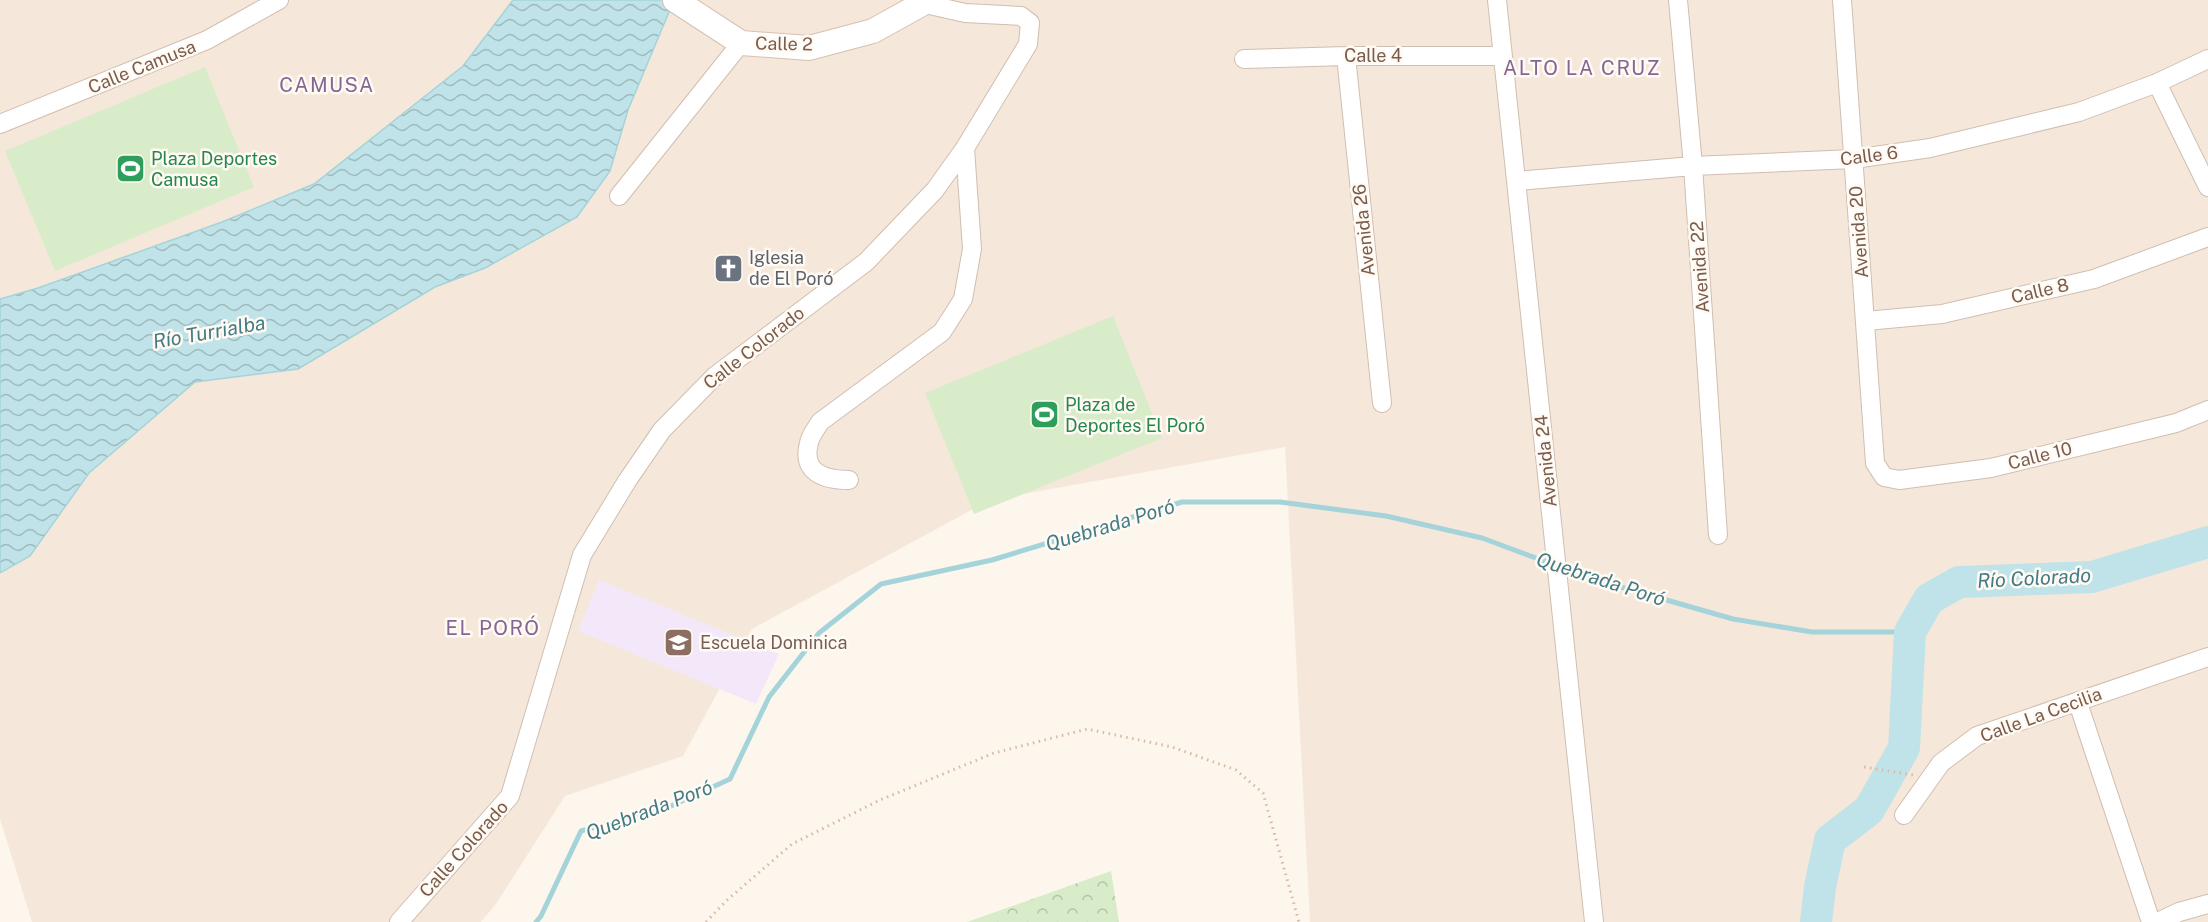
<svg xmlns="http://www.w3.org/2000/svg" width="2208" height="922" font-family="'Public Sans',sans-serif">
<defs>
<pattern id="park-crowns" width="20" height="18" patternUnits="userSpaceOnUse" patternTransform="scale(1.5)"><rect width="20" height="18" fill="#d8ecc9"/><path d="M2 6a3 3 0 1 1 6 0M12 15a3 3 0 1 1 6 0" fill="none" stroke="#b4c2a5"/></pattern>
<pattern id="water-waves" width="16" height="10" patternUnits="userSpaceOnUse" patternTransform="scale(1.5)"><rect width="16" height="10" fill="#bfe3e8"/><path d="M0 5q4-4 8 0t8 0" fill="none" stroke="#a0bbbe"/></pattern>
</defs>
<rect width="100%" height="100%" fill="#fdf6ec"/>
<path fill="#f5e8da" d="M0,0H2208V922H1310L1285,447L990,500L752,629L683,756L565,796L496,904L481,922H32L0,819Z"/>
<path fill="#f3e8fa" d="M599,580L779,654L756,704L578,631Z"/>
<path fill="url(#park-crowns)" d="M1111,871L1119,922H967Z"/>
<path fill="#d8ecc9" d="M205,67L254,187L55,271L5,151Z
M1113,316L1162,438L974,514L925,393Z"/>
<path fill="url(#water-waves)" stroke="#a5d3da" stroke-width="1.5" d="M513,0H674L628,110L610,171L577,217L485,268L435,287L298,369L195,382L89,473L30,556L0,573V299L38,288L222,222L314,184L463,66Z"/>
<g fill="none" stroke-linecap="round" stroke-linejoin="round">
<path stroke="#a5d3da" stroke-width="5" d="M1561,568L1586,577L1733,619L1812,632H1910
M536,922L541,916L581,831L671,806L730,779L769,697L819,633L881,584L992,560L1182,502H1280L1386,516L1482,538L1552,564"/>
<path stroke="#bfe3e8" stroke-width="32" d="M1816,922L1820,887L1830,840L1869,810L1904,748L1910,632L1929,599L1959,582L2092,577L2208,542"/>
<defs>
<path id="minor" d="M1497,0L1594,922
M1678,0L1693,166L1718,535
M1842,0L1875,463L1884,477L1899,480L1991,468L2176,423L2208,410
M1346,56L1382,403
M1244,59L1346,56H1502
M2157,83L2208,187
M0,124L207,40L279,0
M1517,181L1693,166L1854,159L1930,148L2079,112L2157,83L2208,59
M619,196L741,43
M1866,321L1942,314L2094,279L2208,237
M849,480C825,480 801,473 809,443C810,436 816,429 820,422L942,332L963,299L972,249L965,148
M2078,703L2151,922
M1904,815L1941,763L1977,736L2208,657
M399,922L510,796L582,555L627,481L662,430L715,376L866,262L935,190L965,148L1028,44L1030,23L1021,16L965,13L921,3
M2158,922L2179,912L2208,904"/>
<path id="secondary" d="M675,0L741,43L809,48L873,31L929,0"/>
</defs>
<use href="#minor" stroke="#d1beb0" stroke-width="20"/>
<use href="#secondary" stroke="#d6c0b0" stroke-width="26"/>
<path stroke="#d9b8a5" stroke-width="3" stroke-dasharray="1.5 4.5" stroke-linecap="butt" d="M1864,767L1913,775
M706,922L726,901L792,844L880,800L994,753L1087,729L1172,747L1236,770L1263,793L1299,922"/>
<use href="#minor" stroke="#fff" stroke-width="18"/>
<use href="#secondary" stroke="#fff" stroke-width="24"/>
</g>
<defs>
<symbol id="stadium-square" viewBox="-11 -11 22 22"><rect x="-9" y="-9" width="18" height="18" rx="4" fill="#2e9e5b" stroke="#fffaf3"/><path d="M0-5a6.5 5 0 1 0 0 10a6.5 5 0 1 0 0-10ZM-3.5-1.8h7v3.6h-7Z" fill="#fff"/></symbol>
<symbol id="church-square" viewBox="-11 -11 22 22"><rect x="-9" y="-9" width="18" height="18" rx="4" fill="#6b7280" stroke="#fffaf3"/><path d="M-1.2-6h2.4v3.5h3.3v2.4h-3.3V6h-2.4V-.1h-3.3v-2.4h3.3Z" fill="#fff"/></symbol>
<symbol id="school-square" viewBox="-11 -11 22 22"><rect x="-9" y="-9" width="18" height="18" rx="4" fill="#8d6e63" stroke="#fffaf3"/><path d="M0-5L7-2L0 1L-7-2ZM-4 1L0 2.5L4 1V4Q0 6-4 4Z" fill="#fff"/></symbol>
</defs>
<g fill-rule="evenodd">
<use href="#stadium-square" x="114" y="152" width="33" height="33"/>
<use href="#church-square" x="712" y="252" width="33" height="33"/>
<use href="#stadium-square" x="1028" y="398" width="33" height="33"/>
<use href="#school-square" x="662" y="626" width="33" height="33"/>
</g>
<g text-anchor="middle" stroke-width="5" stroke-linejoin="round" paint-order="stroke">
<g font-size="18" fill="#7a5c4d" stroke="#fffaf3">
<text transform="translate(784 44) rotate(1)" y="6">Calle 2</text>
<text x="1373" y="62">Calle 4</text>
<text transform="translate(142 67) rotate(-22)" y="6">Calle Camusa</text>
<text transform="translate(1869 156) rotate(-7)" y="6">Calle 6</text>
<text transform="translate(1364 230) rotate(-96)" y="6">Avenida 26</text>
<text transform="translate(1859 232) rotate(-94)" y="6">Avenida 20</text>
<text transform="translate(1700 267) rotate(-94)" y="6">Avenida 22</text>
<text transform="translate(2040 291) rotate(-13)" y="6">Calle 8</text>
<text transform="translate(754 348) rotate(-38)" y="6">Calle Colorado</text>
<text transform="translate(2040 456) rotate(-14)" y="6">Calle 10</text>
<text transform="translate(1546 461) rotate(-96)" y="6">Avenida 24</text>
<text transform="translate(2041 715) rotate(-20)" y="6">Calle La Cecilia</text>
<text transform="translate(464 849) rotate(-48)" y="6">Calle Colorado</text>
</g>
<g font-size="18" fill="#27864d" stroke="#fffaf3" text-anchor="start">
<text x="151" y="165">Plaza Deportes<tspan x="151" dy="21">Camusa</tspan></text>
<text x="1065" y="411">Plaza de<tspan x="1065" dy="21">Deportes El Poró</tspan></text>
</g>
<g font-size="18" fill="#5b616d" stroke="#fffaf3" text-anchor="start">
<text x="749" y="264">Iglesia<tspan x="749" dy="21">de El Poró</tspan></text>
</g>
<g font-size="18" fill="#785e54" stroke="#fffaf3" text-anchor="start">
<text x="700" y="649">Escuela Dominica</text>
</g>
<g font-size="20" letter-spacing="1.5" fill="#846695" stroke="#fffaf3">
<text x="1582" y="75">ALTO LA CRUZ</text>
<text x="327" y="92">CAMUSA</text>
<text x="493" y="635">EL PORÓ</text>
</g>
<g font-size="20" font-style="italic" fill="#437c86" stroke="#fffaf3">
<text transform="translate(209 332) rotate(-10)" y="7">Río Turrialba</text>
<text transform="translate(1110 525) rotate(-17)" y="7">Quebrada Poró</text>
<text transform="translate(2034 578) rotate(-3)" y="7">Río Colorado</text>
<text transform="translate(1601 579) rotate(18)" y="7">Quebrada Poró</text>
<text transform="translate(649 810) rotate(-21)" y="7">Quebrada Poró</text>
</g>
</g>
</svg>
